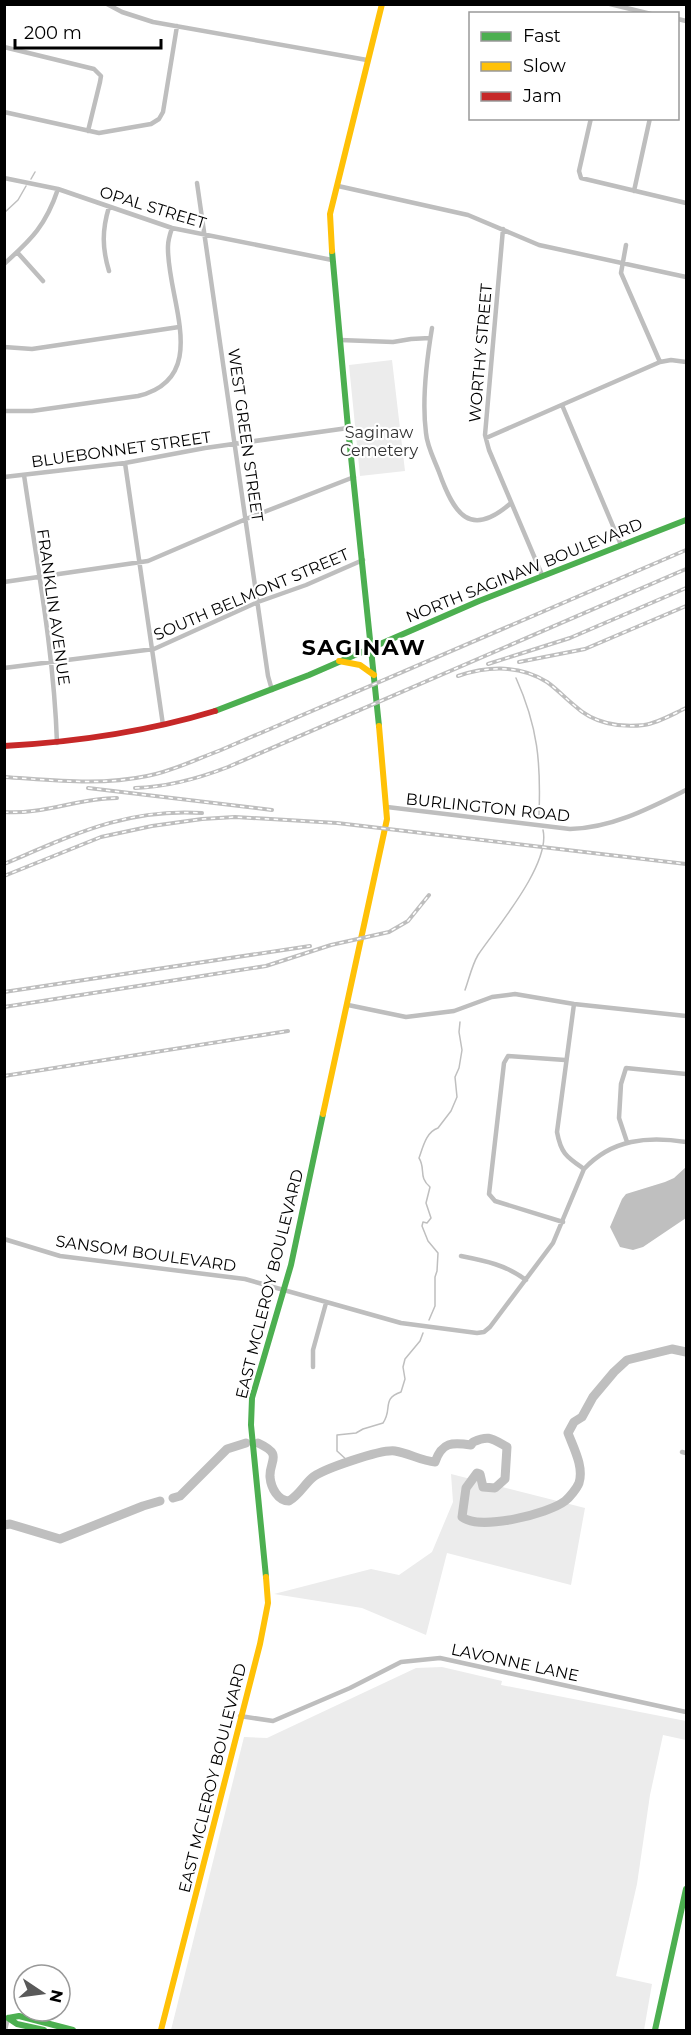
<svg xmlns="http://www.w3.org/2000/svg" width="691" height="2035" font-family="Montserrat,sans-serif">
<rect width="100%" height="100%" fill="#fff"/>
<path fill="#ececec" d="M392,360L405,471L360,476L349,365Z
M451,1474L585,1508L571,1585L447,1553L426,1635L362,1608L274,1594L371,1569L399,1575L432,1552L453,1502Z
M442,1667L502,1681L501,1685L686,1721V1740L663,1735L650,1795L637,1884L616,1976L652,1984L644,2030H171L244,1737L267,1738L416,1668Z"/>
<path fill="#bfbfbf" d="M686,1167V1218L643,1247L633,1250L620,1247L610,1227L622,1199L626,1194L665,1182L674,1178Z"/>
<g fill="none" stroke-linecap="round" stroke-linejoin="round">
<path stroke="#bfbfbf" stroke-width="1.5" d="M31,179L35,172
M4,213L18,200L26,186
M516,678C538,727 541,763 539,815
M465,990C469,979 472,965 478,955C497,927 551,864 543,830
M429,1320L435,1306V1277L437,1271L438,1253L428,1241L422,1226L423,1222L427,1223L431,1218L426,1203L430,1187C418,1177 426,1169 419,1158C423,1147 426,1132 438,1128L451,1111L457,1097L455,1077L459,1068L462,1050L459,1032L460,1022
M349,1462L337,1451V1435L356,1433L363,1429L383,1423C393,1409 381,1399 401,1392L405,1379L403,1367L405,1359L420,1341L423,1333"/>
<path stroke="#bfbfbf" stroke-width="9" d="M258,1443C284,1455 269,1460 270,1477C271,1488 278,1501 289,1501C299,1495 304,1485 312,1478C322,1469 382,1449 395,1451C409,1453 421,1461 435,1462C442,1442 452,1442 471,1445L473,1442C489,1435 491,1438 507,1447L505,1479L495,1488L483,1487L480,1474L477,1473L466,1488L462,1517C480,1531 548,1514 565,1501C570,1497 577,1488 579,1483C584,1467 574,1449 568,1433L574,1422L582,1417L593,1397L614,1372L627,1360L672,1349L686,1352
M173,1498L180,1496L227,1449L246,1443
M4,1525L10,1524L60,1539L143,1506L160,1501"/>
<path stroke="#bebebe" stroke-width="4.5" d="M107,4L122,12L153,22L367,60
M610,4L651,14
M678,19L686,21
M4,47L94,69L101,76L100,82L88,131
M4,112L99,133L151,124L159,119L163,112L177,26
M591,118L579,171L581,178L686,203
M4,178L58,189L172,228L332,260
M197,183L268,676L272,690
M338,186L468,215L539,245L686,277
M634,191L650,118
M109,207C102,230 102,248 109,271
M503,229L485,435L489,450L542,575
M626,245L621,273L660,362
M17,252L43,281
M4,264C32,239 46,225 58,189
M432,328C427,358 422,403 426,433C427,446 434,459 439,472C454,514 470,539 511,503
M340,340L393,342L411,339L430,338
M4,347L32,349L179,327
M562,405L621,545
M4,411H32L138,396C213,378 166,297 168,246C168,240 170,234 172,228
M486,438L660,362L671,360L686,362
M125,463L163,725
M24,475C37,564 54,653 57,743
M4,477L125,463L205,448L348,428
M4,582L148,561L246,519L354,477
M4,668L154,649L258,602L306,585L363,560
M387,807L570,829C612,828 650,808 686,790
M574,1004L557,1132C561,1154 567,1157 584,1169
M348,1005L406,1017L454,1011L492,997L515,994L574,1004L686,1016
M627,1142L619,1118L621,1084L626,1068L686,1074
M563,1222L495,1201L489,1194L504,1063L508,1056L565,1060
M4,1239L60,1256L245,1279L401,1323L477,1333L484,1332L490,1327L553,1243L584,1169C612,1139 648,1136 686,1142
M461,1256C486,1261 506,1265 526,1280
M313,1367V1350L326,1303
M682,1452L686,1453
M240,1716L273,1721L350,1688L401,1662L440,1658L686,1712
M5,2030L8,2018"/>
<path stroke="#4caf50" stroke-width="6" d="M332,251L348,428L379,726
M215,711L309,675L479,601L686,520
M266,1577L251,1425L252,1398L291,1265L323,1114
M8,2018L19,2016L73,2030
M8,2018L17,2024L44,2030
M655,2030L686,1889"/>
<path stroke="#ffc107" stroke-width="6" d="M332,251L330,214L382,4
M339,661L360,665L374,675
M323,1114L387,819L379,726
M161,2030L260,1644L268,1603L266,1577"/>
<path stroke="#c62828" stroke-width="6" d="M4,746C76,742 146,732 215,711"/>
<defs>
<path id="rail" d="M519,662L585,649L686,606
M488,664L570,638L686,588
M458,676C488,666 520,665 547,682C557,689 565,698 575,706C593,723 619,728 644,725C658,723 673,714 686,708
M4,777C52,780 100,786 147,776C173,771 197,759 221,750L686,550
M88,788L272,810
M135,788C168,787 197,779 228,767L686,569
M4,812C42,815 79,798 117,798
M4,864C73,835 126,808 202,813
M4,876L101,837L152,826L202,819L235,817L337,823L686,864
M4,992L310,946
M4,1007L266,966L331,945L389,932L408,921L429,895
M4,1076L288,1031"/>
</defs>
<use href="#rail" stroke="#bebebe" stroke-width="4"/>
<use href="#rail" stroke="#fff" stroke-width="1.5" stroke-dasharray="4.5" stroke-linecap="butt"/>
</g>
<g text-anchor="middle" stroke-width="4.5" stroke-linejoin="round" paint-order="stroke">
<g font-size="16" fill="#000" stroke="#fff">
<text transform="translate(153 207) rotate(17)" y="6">OPAL STREET</text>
<text transform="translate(480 353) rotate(-85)" y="6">WORTHY STREET</text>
<text transform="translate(246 435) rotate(82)" y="6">WEST GREEN STREET</text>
<text transform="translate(121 449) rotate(-8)" y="6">BLUEBONNET STREET</text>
<text transform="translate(524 570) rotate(-22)" y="6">NORTH SAGINAW BOULEVARD</text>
<text transform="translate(251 594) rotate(-23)" y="6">SOUTH BELMONT STREET</text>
<text transform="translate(54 607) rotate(82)" y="6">FRANKLIN AVENUE</text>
<text transform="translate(488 807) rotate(6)" y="6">BURLINGTON ROAD</text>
<text transform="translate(146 1253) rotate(8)" y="6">SANSOM BOULEVARD</text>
<text transform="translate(269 1284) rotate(-76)" y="6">EAST MCLEROY BOULEVARD</text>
<text transform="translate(515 1662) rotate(12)" y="6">LAVONNE LANE</text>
<text transform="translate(212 1778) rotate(-76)" y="6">EAST MCLEROY BOULEVARD</text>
</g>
<g font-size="16" fill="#333" stroke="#fff">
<text x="379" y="438">Saginaw<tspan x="379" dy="18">Cemetery</tspan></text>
</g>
<g font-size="22" font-weight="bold" letter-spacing="1.5" fill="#000" stroke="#fff">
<text x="364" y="655">SAGINAW</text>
</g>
</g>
<rect width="691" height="2035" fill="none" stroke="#000000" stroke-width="12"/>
<rect x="469" y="12" width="210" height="108" fill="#ffffff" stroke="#999999" stroke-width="1.5"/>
<rect x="481" y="32" width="30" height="9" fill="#4caf50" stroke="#999999" stroke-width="1.5"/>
<text x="523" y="42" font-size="18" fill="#000000">Fast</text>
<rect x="481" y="62" width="30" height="9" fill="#ffc107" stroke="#999999" stroke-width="1.5"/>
<text x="523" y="72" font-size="18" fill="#000000">Slow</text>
<rect x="481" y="92" width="30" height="9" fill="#c62828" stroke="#999999" stroke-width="1.5"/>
<text x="523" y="102" font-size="18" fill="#000000">Jam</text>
<g transform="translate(42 1993) rotate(103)"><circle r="28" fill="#ffffff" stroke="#999999" stroke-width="1.5"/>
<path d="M0-4.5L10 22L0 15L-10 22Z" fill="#595959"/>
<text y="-9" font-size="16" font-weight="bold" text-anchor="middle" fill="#000000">N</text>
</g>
<path d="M15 39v9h146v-9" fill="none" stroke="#000000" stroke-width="3"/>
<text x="24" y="39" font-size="18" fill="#000000" stroke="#ffffff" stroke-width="4.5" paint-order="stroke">200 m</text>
</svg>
